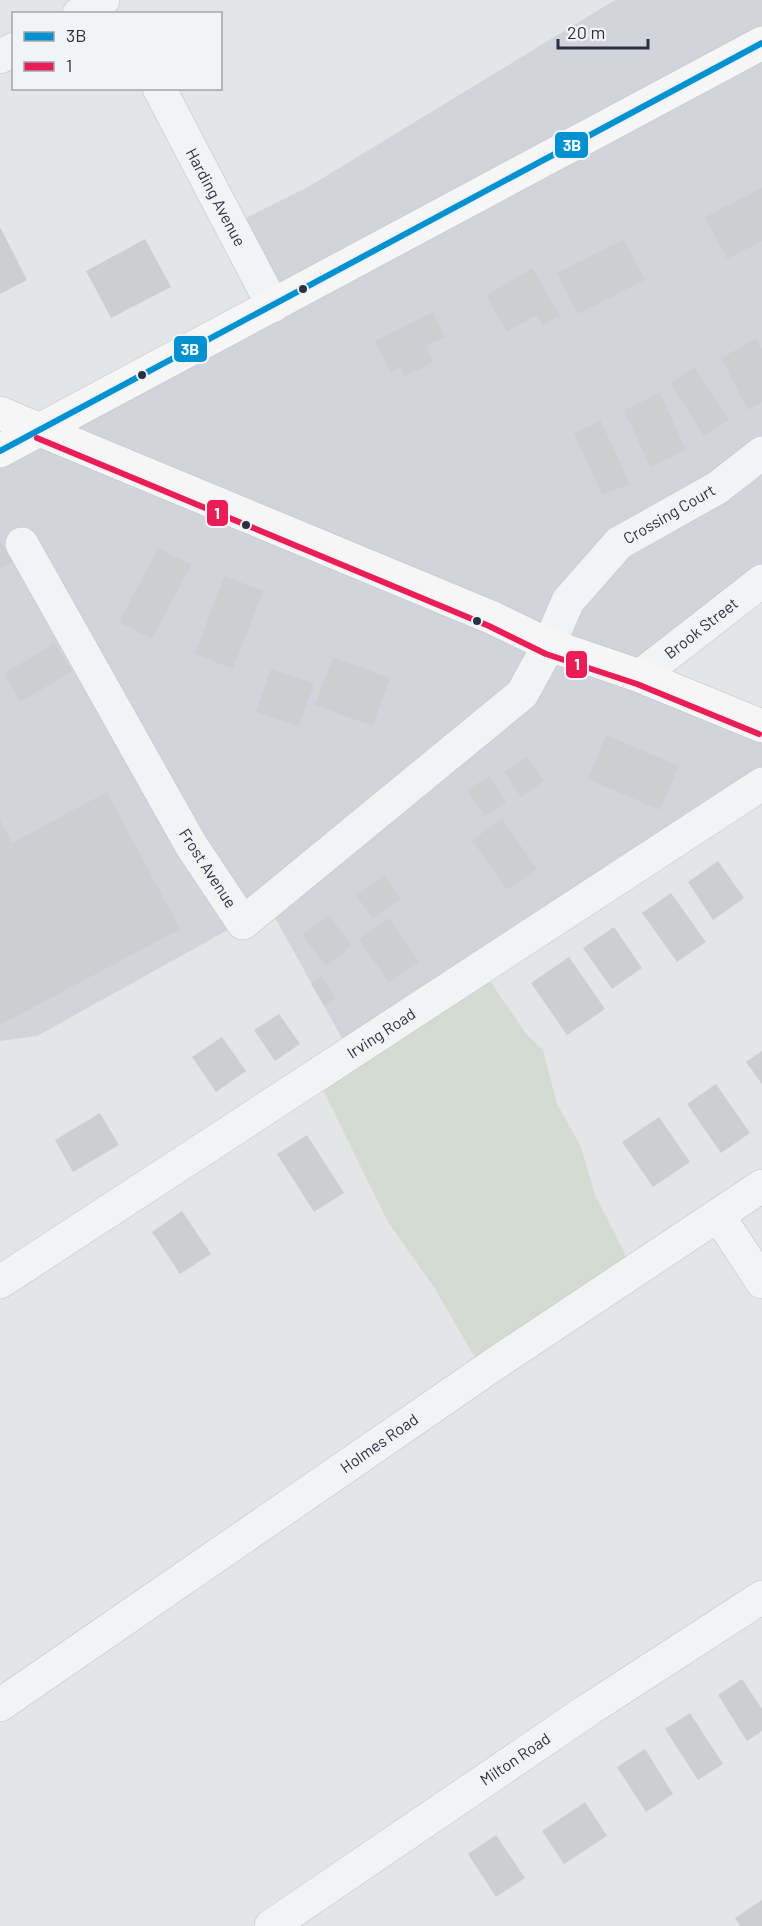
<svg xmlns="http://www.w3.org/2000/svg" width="762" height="1926" font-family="Barlow,sans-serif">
<rect width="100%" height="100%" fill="#e3e5e7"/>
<path fill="#d1d4da" d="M615,0H762V580L641,676L762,727V781L349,1051L269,907L37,1036L0,1041V416L37,431L268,305L230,226L308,187Z"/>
<path fill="#d3dbd3" d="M481,968L527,1035L543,1050L557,1104L581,1147L595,1195L631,1266L482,1370L434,1287L388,1222L320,1084Z"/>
<path fill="#cdced1" d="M762,188V241L727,259L705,217Z
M0,227L27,280L0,294Z
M145,239L171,287L111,318L86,271Z
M624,239L645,280L578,314L557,273Z
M532,268L560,315L543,326L536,315L507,332L486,296Z
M433,312L445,337L426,346L434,362L405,376L400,367L391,372L375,341Z
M756,339L762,349V402L748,410L721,358Z
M694,367L729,420L704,436L670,383Z
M660,393L686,450L650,467L624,410Z
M601,421L630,484L602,495L574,433Z
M0,541L12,562L0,569Z
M158,548L191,565L152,639L119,622Z
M224,576L263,591L233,669L195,654Z
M54,643L72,671L21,702L4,674Z
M333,657L390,678L373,726L315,705Z
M271,669L314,683L299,727L256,712Z
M606,735L679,766L660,810L588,779Z
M527,756L544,781L521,797L504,772Z
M489,776L506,802L485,816L467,790Z
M107,792L180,929L0,1025V820L12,843Z
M502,819L537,869L507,890L472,840Z
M718,861L744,898L713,920L688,882Z
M384,875L401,899L373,919L356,895Z
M671,893L706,942L677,962L642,913Z
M329,915L352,946L326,966L302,935Z
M389,918L419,962L389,983L359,939Z
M614,927L642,968L612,989L583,948Z
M569,957L605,1009L567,1035L531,983Z
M322,976L336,998L324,1005L311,984Z
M279,1014L300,1044L275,1061L254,1030Z
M222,1037L246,1071L216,1092L192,1057Z
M762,1051V1084L746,1062Z
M716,1084L750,1133L721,1153L687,1104Z
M100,1113L119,1145L73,1172L55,1140Z
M659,1117L690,1162L653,1187L622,1142Z
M307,1135L344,1193L314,1212L277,1154Z
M182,1211L211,1254L180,1274L152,1232Z
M742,1679L762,1709V1731L747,1741L718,1695Z
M690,1713L723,1764L698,1780L665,1729Z
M645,1749L673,1794L646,1812L617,1767Z
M585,1802L607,1836L564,1864L542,1831Z
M496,1835L525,1878L496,1897L468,1854Z
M762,1900V1926H740L735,1918Z"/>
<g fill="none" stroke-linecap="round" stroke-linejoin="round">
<defs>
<path id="street" d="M79,14L103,0
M0,57L14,49
M159,88L273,306
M22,544L191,845L243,923L522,694L549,645L568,601L619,543L717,488L762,453
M640,676L762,581
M718,1215L762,1282
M0,1282L762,784
M0,1705L493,1365L762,1186
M271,1926L591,1708L762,1597"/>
<path id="secondary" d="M0,413L40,430"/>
<path id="primary" d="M40,430L493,618L549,645L640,676L762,726
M0,451L762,43"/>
</defs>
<use href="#street" stroke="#c1c3c5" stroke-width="34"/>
<use href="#secondary" stroke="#c1c3c5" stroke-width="34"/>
<use href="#primary" stroke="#bfc1c5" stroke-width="34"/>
<use href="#street" stroke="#f2f3f4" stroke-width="33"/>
<use href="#secondary" stroke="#f6f6f6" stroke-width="33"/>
<use href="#primary" stroke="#f6f6f6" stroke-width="33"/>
<defs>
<path id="bus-1" d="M0,451L762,43"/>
<path id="bus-2" d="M37,438L489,626L546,654L637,684L759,734"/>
</defs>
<use href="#bus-1" stroke="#f1f3f6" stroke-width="10"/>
<use href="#bus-2" stroke="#f1f3f6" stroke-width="10"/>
<use href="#bus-1" stroke="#0092d0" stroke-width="6"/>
<use href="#bus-2" stroke="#ea1d57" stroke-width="6"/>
</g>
<g fill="#2a3140" stroke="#f1f3f6" stroke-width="2">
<circle cx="303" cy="289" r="5"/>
<circle cx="142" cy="375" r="5"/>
<circle cx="246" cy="525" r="5"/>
<circle cx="477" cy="621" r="5"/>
</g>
<g text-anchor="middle" stroke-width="4.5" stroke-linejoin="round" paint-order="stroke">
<g font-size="16" fill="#2a3140" stroke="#f1f3f6">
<text transform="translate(216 197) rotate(62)" y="6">Harding Avenue</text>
<text transform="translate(669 514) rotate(-30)" y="6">Crossing Court</text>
<text transform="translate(701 628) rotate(-38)" y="6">Brook Street</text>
<text transform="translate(208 868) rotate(57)" y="6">Frost Avenue</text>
<text transform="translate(381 1033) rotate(-33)" y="6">Irving Road</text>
<text transform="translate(379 1443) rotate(-35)" y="6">Holmes Road</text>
<text transform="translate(515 1759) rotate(-34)" y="6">Milton Road</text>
</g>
</g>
<g stroke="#f1f3f6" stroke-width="2">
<rect x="554" y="131" width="35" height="28" rx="6" fill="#0092d0"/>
<rect x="173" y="335" width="35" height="28" rx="6" fill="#0092d0"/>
<rect x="206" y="499" width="23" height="28" rx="6" fill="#ea1d57"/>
<rect x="565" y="650" width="23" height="29" rx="6" fill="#ea1d57"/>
</g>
<g font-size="16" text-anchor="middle" font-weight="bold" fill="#fff">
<text x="572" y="151">3B</text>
<text x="190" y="355">3B</text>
<text x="217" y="519">1</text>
<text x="577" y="670">1</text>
</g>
<rect x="12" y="12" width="210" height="78" fill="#f1f3f6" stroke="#a1a5ad" stroke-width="1.5"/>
<rect x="24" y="32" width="30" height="9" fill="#0092d0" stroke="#a1a5ad" stroke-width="1.5"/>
<text x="66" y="42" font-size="18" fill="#2a3140">3B</text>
<rect x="24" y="62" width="30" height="9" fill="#ea1d57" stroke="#a1a5ad" stroke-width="1.5"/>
<text x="66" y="72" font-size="18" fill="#2a3140">1</text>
<path d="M558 39v9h90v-9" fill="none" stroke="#2a3140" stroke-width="3"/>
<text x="567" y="39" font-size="18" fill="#2a3140" stroke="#f1f3f6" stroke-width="4.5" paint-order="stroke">20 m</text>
</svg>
